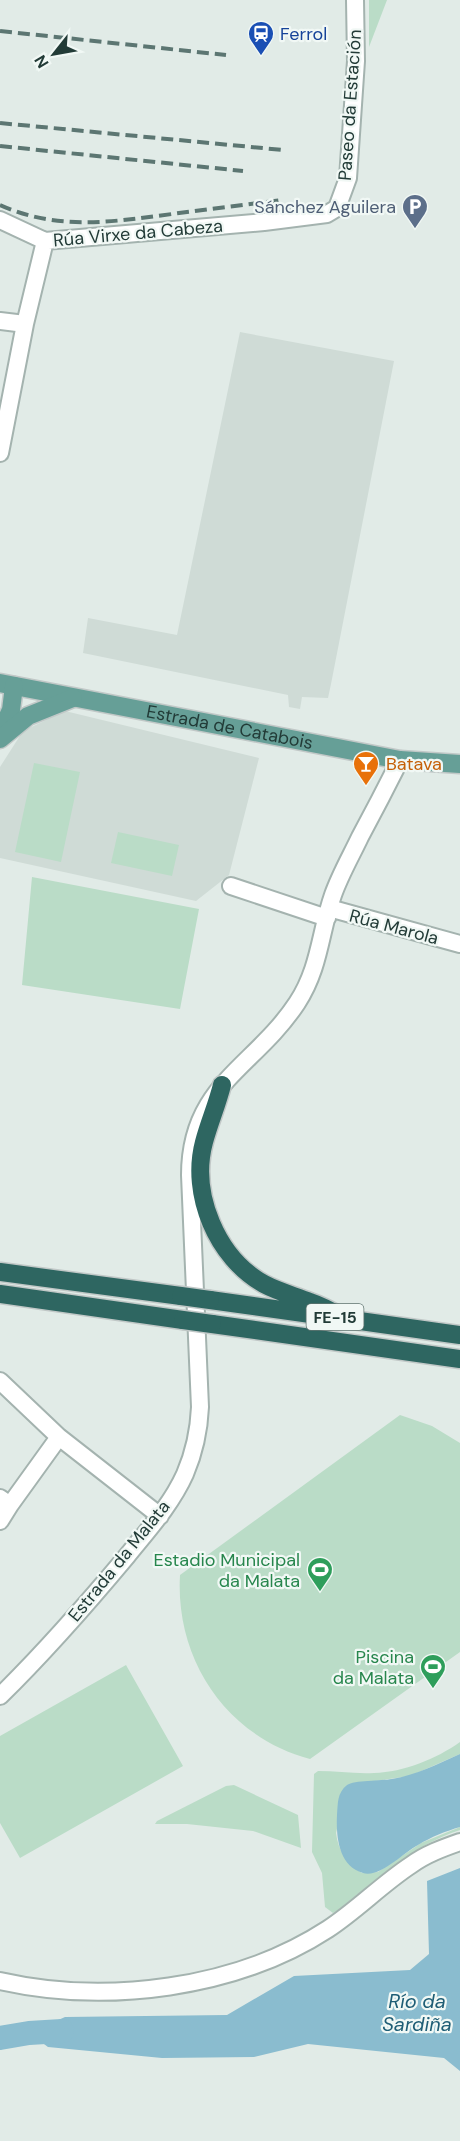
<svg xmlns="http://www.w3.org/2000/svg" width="460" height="2141" font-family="'DM Sans',sans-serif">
<rect width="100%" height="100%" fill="#e1ebe7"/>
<path fill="#cfdbd6" d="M240,332L394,361L331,684L328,698L302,697L300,709L289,707L288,695L83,653L88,618L177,635Z
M65,711L259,758L229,875L196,901L0,858V767L23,731Z"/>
<path fill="#badcc7" d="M369,0H387L369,47Z
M34,763L80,772L61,862L15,852Z
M118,832L179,845L172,876L111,863Z
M32,877L199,909L180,1009L22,985Z
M400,1415L432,1426L460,1443V1652L310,1759C227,1737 175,1660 180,1575Z
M126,1665L183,1766L20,1858L0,1823V1736Z
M460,1742V1754L410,1776L347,1785L336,1833C338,1850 347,1864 362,1873L378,1872L421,1843L460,1827V1830C413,1845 376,1880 338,1910L333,1913L325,1907L322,1873L312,1852L314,1774L318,1771C336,1771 355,1774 374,1773C404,1772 436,1759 460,1742Z
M234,1785L298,1815L301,1848L253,1831L187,1824H155L157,1821L226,1786Z"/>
<path fill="#8abccf" d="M460,1754V1827C446,1831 431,1837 418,1845C403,1853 380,1878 363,1873C338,1866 336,1835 337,1815C338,1803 337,1793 347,1785C354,1780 381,1781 392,1779C416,1775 438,1764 460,1754Z
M460,1868V2071L444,2058L308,2044L254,2057L162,2058L48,2047L29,2033L65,2017L227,2015L294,1976L410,1970L429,1954L427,1881Z"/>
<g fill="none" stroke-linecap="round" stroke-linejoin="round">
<path stroke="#8abccf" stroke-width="24" d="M0,2038L29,2033L62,2031"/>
<defs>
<path id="minor" d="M0,220L45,241
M0,321L25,324
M0,453L25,324L45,241L264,222L327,214L337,208L348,178L356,61L355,0
M231,886L327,918
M329,908L460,944
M0,1381L59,1437L160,1516
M0,1498L10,1505L59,1437
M0,1521L10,1505
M0,1696C45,1652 86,1605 127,1556C148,1530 171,1505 185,1474C194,1453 199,1430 200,1407L190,1175C190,1085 254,1068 297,1003C320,968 320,932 333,895C340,875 351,856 360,837C374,811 387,786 400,760
M0,1981C106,2005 236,1989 328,1929C357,1910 382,1884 411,1865C426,1854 443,1848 460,1842"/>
<g id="major">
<path id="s1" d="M0,683L400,760L460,764"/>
<path d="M0,733L11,710L14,686"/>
<path d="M0,739L28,716L73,698"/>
</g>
<path id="highway" d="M222,1085C217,1105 209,1123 204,1142C190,1194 217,1258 264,1284C279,1292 295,1296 310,1302C322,1306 333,1312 343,1318
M0,1272L181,1296
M0,1294L183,1320
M210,1300L460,1335
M212,1324L460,1359"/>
</defs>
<use href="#minor" stroke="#a4b3af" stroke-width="20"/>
<use href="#major" stroke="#c1c8c7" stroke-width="21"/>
<use href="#highway" stroke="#c1c8c7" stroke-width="21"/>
<use href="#minor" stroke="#fff" stroke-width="16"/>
<use href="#major" stroke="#669f97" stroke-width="18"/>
<use href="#highway" stroke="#2e6661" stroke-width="18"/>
<path stroke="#5c7672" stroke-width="4" stroke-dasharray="12 6" stroke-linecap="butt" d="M0,31L226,55
M0,123L283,150
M0,146L243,171
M0,205C58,231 111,222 172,214C208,209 245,205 281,200"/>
<defs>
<path id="highway-bridge" d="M181,1296L210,1300
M183,1320L212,1324"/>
</defs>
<use href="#highway-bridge" stroke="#c1c8c7" stroke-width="21" stroke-linecap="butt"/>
<use href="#highway-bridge" stroke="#2e6661" stroke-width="18"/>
</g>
<defs>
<symbol id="station-pin" viewBox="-11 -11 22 30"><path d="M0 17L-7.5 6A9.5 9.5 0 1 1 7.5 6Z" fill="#1a4fb4" stroke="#f1f8f5"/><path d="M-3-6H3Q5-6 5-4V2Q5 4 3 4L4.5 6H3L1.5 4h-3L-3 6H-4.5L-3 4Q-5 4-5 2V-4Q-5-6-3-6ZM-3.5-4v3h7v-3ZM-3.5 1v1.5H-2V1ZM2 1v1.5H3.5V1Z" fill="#fff"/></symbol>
<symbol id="parking-pin" viewBox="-11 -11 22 30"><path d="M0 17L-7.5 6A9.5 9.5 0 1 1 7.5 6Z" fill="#5c6f8a" stroke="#f1f8f5"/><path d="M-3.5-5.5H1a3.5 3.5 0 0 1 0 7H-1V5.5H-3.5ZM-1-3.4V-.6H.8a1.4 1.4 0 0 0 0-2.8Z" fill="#fff"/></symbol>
<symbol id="bar-pin" viewBox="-11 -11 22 30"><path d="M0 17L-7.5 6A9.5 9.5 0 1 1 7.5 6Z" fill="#e8710a" stroke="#f1f8f5"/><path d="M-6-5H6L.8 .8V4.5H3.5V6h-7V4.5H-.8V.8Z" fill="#fff"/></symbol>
<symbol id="stadium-pin" viewBox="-11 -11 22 30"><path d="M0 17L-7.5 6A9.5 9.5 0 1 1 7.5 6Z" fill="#2e9e5b" stroke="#f1f8f5"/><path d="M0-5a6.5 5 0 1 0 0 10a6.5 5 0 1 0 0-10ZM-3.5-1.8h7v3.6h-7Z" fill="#fff"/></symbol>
</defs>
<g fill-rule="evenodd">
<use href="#station-pin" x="246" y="19" width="30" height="40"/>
<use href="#parking-pin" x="400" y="192" width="30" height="40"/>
<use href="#bar-pin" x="351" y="749" width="30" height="40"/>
<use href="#stadium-pin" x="305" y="1555" width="30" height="40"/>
<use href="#stadium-pin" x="418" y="1652" width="30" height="40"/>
</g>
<g text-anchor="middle" stroke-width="4.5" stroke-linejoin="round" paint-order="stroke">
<rect fill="#f1f8f5" stroke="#607470" stroke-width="1.5" x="306.5" y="1304" width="57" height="26" rx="4.5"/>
<g font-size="16" font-weight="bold" fill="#223b37">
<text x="335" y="1323">FE-15</text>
</g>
<g font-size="18" fill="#164399" stroke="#f1f8f5" text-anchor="start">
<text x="280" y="40">Ferrol</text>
</g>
<g font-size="18" fill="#223b37" stroke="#f1f8f5">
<text transform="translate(350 105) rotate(-86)" y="6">Paseo da Estación</text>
<text transform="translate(138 233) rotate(-5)" y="6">Rúa Virxe da Cabeza</text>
<text dy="6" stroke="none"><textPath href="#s1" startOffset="234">Estrada de Catabois</textPath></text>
<text transform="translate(394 927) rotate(15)" y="6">Rúa Marola</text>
<text transform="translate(119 1561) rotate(-51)" y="6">Estrada da Malata</text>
</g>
<g font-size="18" fill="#4e5e75" stroke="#f1f8f5" text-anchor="end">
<text x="396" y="213">Sánchez Aguilera</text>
</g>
<g font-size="18" fill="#c56008" stroke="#f1f8f5" text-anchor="start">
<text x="386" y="770">Batava</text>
</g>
<g font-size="18" fill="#27864d" stroke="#f1f8f5" text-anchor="end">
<text x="300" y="1566">Estadio Municipal<tspan x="300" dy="21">da Malata</tspan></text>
<text x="414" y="1663">Piscina<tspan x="414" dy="21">da Malata</tspan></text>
</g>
<g font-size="20" font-style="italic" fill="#1e5d75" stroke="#f1f8f5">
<text x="417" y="2008">Río da<tspan x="417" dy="23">Sardiña</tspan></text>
</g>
</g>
<g transform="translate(54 54) rotate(239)" stroke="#f1f8f5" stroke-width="4.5" paint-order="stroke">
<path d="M0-4.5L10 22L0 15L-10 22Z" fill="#223b37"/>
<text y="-9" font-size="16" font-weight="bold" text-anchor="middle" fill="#223b37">N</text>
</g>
</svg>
